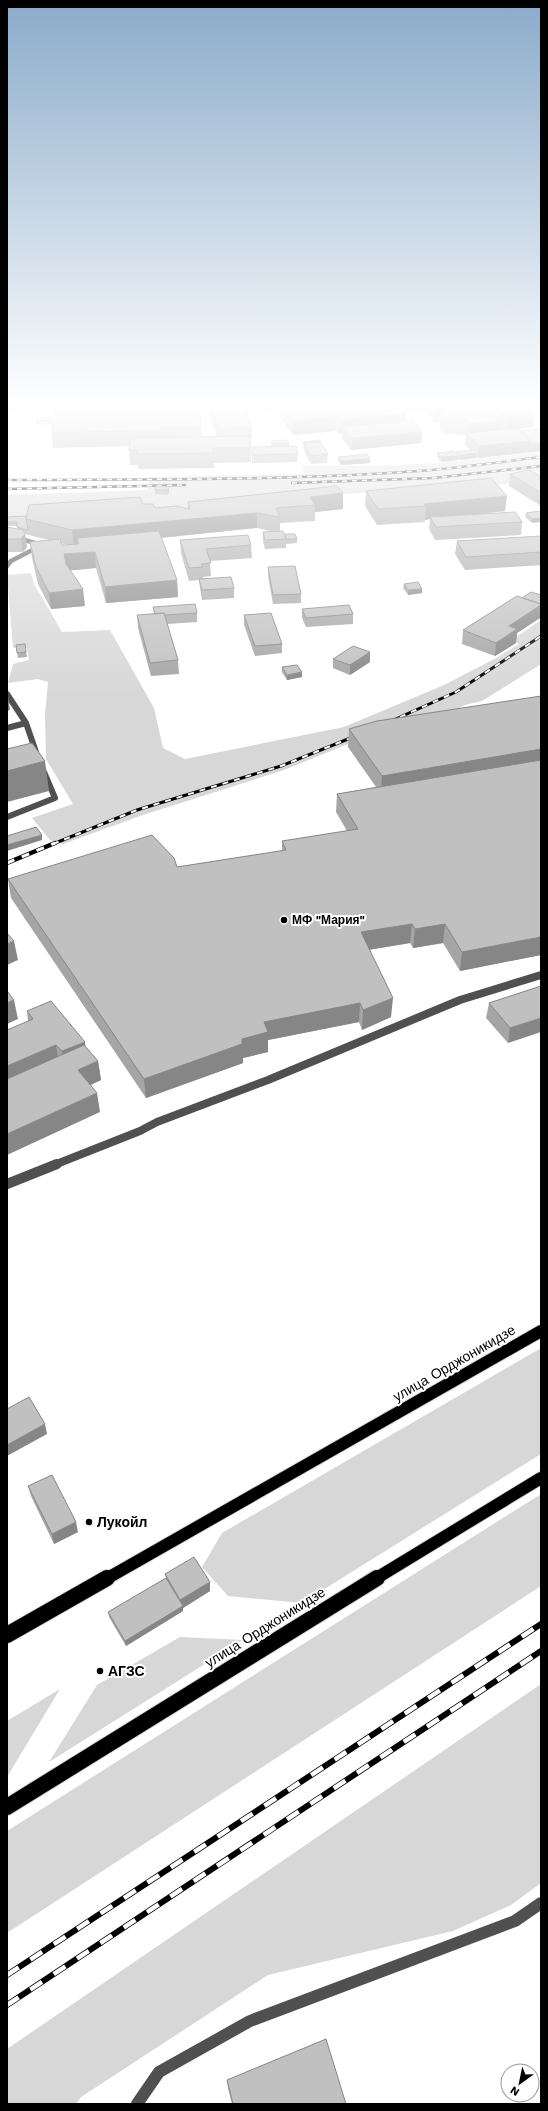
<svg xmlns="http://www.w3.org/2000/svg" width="548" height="2111" font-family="'Work Sans',sans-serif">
<rect width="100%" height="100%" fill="#fff"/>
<path fill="#d7d7d7" d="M19,401H204L191,410H79L44,405L7,413V405Z
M541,452V485L528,480L433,497L391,492L341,494L336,502L7,521V495L148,490L149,477L304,474L303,466H377L438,463Z
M31,573L34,584L62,632L110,630L154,708L163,748L185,759L344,727L444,685L498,657L519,644L512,640L541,620V664L482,701L465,705L449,713L370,735L284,770L143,815L63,844L50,840L32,818L73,804L46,759L45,715L48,682L38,679L8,683L13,664L29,660L27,648H13L7,575Z
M541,1348V1454L302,1603L228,1596L202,1567L222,1533Z
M541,1494V1586L7,1933V1831Z
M180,1637L243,1640L49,1762L97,1685Z
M541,1684V1883L511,1905L453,1931L268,1975L81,2097L76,2104H7V2049Z
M60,1689L7,1777V1721Z"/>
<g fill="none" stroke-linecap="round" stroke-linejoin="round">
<defs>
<path id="primary-far1" d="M106,1579L541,1331
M375,1579L541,1478"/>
<path id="primary" d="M7,1635L107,1578
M7,1807L377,1578"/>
</defs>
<use href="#primary-far1" stroke="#dbdbdb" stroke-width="14"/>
<use href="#primary" stroke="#dbdbdb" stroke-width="18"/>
<path stroke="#505050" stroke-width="4.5" d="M215,401L213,402L216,404L270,401
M7,535L42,545L11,561L7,566"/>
<path stroke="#505050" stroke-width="6" d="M7,694L26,723
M7,728L26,723L36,752
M7,817L55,798L44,772"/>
<path stroke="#505050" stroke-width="8" d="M54,1165L140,1131L157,1122L268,1080L460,1000L541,975"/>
<path stroke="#505050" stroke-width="10" d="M7,1184L57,1164"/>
<path stroke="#505050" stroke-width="12" d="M137,2104L159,2072L250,2021L515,1921L541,1903"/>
<use href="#primary-far1" stroke="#000" stroke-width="12"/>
<use href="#primary" stroke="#000" stroke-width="16"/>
<defs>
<path id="rail-far3" d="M7,480C144,479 281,481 418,471C459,468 500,462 541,457
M292,483L433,478L541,466
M7,489L185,485"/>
<path id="rail-far2" d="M389,722L456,692L541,636
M53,844L137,810L281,766L358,735"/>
<path id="rail-far1" d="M7,863L55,843"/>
<path id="rail" d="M7,1975L541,1624
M7,2005L541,1651"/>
</defs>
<use href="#rail-far3" stroke="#000" stroke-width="2.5"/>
<use href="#rail-far2" stroke="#000" stroke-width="3"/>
<use href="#rail-far1" stroke="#000" stroke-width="4.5"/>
<use href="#rail" stroke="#000" stroke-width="6"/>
<use href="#rail-far3" stroke="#fff" stroke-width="1.5" stroke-dasharray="5" stroke-linecap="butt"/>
<use href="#rail-far2" stroke="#fff" stroke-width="2" stroke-dasharray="6" stroke-linecap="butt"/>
<use href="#rail-far1" stroke="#fff" stroke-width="3" stroke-dasharray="8" stroke-linecap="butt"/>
<use href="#rail" stroke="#fff" stroke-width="4.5" stroke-dasharray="14" stroke-linecap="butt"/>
</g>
<path fill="#a5a5a5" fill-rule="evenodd" d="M279,401H397L399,403V401H519L534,416L533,427L518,429L521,431L541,429V451L478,458L477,457V458L459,460L458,459V460L441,462L437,457V453H456V452L470,450L465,445L466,436L464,435L444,433L439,426V422L435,423L423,410L405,411V421L422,432L421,443L351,450L342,439V434H339L336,431L293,435L279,415Z
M537,401H541V405Z
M261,402L271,407V411H263L261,406Z
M208,406L249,408V420H248L252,427V439H249L251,448V462L214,463V468L138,469V465H130L129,446L53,448L52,433L55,408L201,427V437L217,436L209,417Z
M52,417V424L37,425L36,421Z
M271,441L289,443V447L298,454L297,462L252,463V447H272L271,445Z
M303,442L322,444L328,454L327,463L311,464L304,451Z
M338,457L370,459V463L341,465L338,461Z
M510,474L541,477V506L509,486Z
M337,486L343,509L315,512V521L280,523V531L285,537V534L297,539V543L286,544V541V548L265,549L263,541V532H275L257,528L161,538L177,580L178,597L106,603L96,568L70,570L85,606L51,609L38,584L32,558L30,542L49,540L25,534L27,547L23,552H7V527L17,529V526H7V517L27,516L143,504L155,508H188V502ZM61,543L68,545H62Z
M169,487V491L168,495L155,494V490Z
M366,491L505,511L488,513L522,522L521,535L435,540L429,529L430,519L425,520V522L377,525L365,506Z
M541,511L532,523L525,517L526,513Z
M541,536V565L465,570L455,554L457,541Z
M180,540L251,545L252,558L210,561L211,576L203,577V578L234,588V598L202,600L200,588L199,580L189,581L181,553Z
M268,567L301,594V603L273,604L268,576Z
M404,584L422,589V593L408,595L403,588Z
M541,595V616L540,618L517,633L516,643L495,656L462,644L463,630L522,598Z
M153,607L197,613V622L167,624L178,660L179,674L151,676L138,628L137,615L154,614Z
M302,609L353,614V624L306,627L302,618Z
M244,615L282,644V653L255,656L244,625Z
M25,644L27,657L18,658L16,645Z
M370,652V662L350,675L333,668V659Z
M282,667L302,677L287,680L282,672Z
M541,696V955L460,971L443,943L413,948L410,943L369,950L391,1017L362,1030L359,1022L268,1040V1052L243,1058V1063L146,1098L11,898L8,879L177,867L282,851V841L347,831L336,812L337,794L376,787L348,747L349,729Z
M541,986L508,1043L486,1018L489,1003Z
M27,1011L85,1042V1046L98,1061L101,1080L91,1085L100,1112L28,1021Z
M28,1486L78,1532L54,1544L31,1496Z
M165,1574L210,1582V1591L183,1608V1611L126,1646L109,1617L108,1612L166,1578Z
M227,2080L346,2104H232L228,2088Z"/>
<path fill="#868686" d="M406,401H423V410L406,411Z
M436,408H444V416L440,412L439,422L435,423Z
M406,410L405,425L343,427L342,434H339V420Z
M534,416L533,427L506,430L507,418Z
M337,417L336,431L293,435V421Z
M495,417H504L502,431L468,435L469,424Z
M422,432L421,443L351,450L352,438Z
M531,441L541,443V451L478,458L479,446Z
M477,453V458L459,460L460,455Z
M459,456L458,460L441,462V457Z
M370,459V463L341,465V461Z
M169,487V491L168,495V490Z
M343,493V509L315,512V505L310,497Z
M507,496L505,511L431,519L430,517V519L425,520L426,506L424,504Z
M257,513V528L79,546L77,538L78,546H74L72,530Z
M541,518V522L532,523V519Z
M25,534L27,547L23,552L21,539Z
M95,552L96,568L66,571L64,554Z
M177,580L178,597L106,603L105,587Z
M83,589L85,606L51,609L49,593Z
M422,589V593L408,595V590Z
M541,605V616L540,618L517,633L516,643L495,656L496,643L509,626Z
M370,652V662L350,675V665Z
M302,672V677L287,680V675Z
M7,689L10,710L7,711Z
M541,749V767L381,795L382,776Z
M45,761L49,791L7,802V771Z
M42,835V840L7,851V845Z
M412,924L410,943L360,951L361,932Z
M445,924L443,943L413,948L415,929Z
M541,937V955L460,971L462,952Z
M14,941L18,960L7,965V944Z
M393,998L391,1017L362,1030L363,1010Z
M14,1000L18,1019L7,1024V1003Z
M360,1003L359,1022L268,1040V1052L243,1058V1063L146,1098L144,1079L242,1039L264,1022Z
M541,1018V1032L508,1043L510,1028Z
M85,1042L87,1061L65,1071L62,1051Z
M56,1045L59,1064L7,1087V1066Z
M98,1061L101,1080L81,1089L78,1070Z
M97,1093L100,1112L7,1155V1134Z
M45,1424L47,1434L7,1456V1445Z
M76,1522L78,1532L54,1544L52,1534Z
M210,1582V1591L183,1608V1611L126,1646L125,1641L181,1607L180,1600Z"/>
<path fill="#c0c0c0" stroke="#868686" d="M280,401H397L406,410L401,414L339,420L337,417L293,421Z
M429,401H488L504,417H495L498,421L469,424L466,420L446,419L440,412L448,411L444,408H436Z
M490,401H519L534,416L507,418Z
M261,402H269L271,407H263Z
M246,403L249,408L243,409L252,427L219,429L208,406Z
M199,405L201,427L162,428V430L52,433L55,408Z
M52,417V420L36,421L37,418Z
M412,420L422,432L352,438L343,427Z
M517,428L531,441L479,446L466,433Z
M541,429V443L530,444L531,441L521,431Z
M249,436L251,448H213L214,453L137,454V450H129L130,438Z
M287,440L289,443L273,444L271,441Z
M320,440L322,444L320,442L304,443L305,445L303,442Z
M320,442L328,454L311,456L304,443Z
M296,446L298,454L252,455V447Z
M474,450L477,453L460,455L456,452Z
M454,451L459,456L441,457L437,453Z
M367,454L370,459L341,461L338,457Z
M529,470L541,477V493L510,474Z
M491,478L507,496L424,504L426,506L378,509L366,491Z
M156,486L169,487L168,490H155Z
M337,486L343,493L310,497L315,505L276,508L280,517L257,513L72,530L26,519L29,505L140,497L143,504H153L155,508L176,506L190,509L188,502Z
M541,511V518L532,519L526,513Z
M515,512L522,522L436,527L430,517Z
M27,516L26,519L28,530L17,527V522H7V517Z
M7,527L23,530L25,534L21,539H7Z
M159,531L177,580L105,587L95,552L64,554L66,564L83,589L49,593L36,567L30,542L60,539L62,545L79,544L77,538Z
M283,531L286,539L265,540L263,532Z
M285,534H295L297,539H286Z
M248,535L251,545L206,549L211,563L201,564L203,567L189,568L180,540Z
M541,536V552L466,557L457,541Z
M295,566L301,594L273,595L268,567Z
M231,577L234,588L202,590L199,579Z
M418,582L422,589L408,590L404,584Z
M531,592L541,595V604L522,598Z
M517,596L541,604V605L509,626L517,629L496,643L463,630Z
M195,604L197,613L165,615L164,613L155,614L153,607Z
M349,605L353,614L306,618L302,609Z
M164,613L178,660L150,663L137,615Z
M271,613L282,644L255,646L244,615Z
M25,644L26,652L17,653L16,645Z
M353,646L370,652L350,665L333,659Z
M297,665L302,672L287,675L282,667Z
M541,696V749L382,776L349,729L377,721Z
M32,743L45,761L7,771V749Z
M541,760V937L462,952L445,924L415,929L412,924L361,932L393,998L363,1010L360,1003L264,1022L268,1032L242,1039V1044L144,1079L8,879L152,835L174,858L177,867L286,850L282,841L358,829L337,794Z
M36,827L42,835L7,845V836Z
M7,933L14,941L7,944Z
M541,986V1018L510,1028L489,1003Z
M7,991L14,1000L7,1003Z
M51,1001L85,1042L62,1051L56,1045L7,1066V1030L33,1019L27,1011Z
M84,1045L98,1061L78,1070L97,1093L7,1134V1079Z
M29,1397L45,1424L7,1445V1409Z
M52,1475L76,1522L52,1534L28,1486Z
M194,1557L210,1582L180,1600L165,1574Z
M166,1578L183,1606L125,1641L108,1612Z
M326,2039L346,2104H233L227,2080Z"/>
<linearGradient id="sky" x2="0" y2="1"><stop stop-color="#8aabca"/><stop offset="0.58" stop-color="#fff"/><stop offset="1" stop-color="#fff" stop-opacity="0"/></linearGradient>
<rect width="548" height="697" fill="url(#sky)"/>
<g fill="#000" stroke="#fff" stroke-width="1.5">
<circle cx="284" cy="920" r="4"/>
<circle cx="89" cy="1522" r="4"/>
<circle cx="100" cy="1671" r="4"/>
</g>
<g text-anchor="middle" stroke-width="4" stroke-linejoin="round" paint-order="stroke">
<g font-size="12" font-weight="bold" fill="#000" stroke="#fff" text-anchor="start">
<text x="292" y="924">МФ "Мария"</text>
</g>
<g font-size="14" fill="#000" stroke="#fff">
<text transform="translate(454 1363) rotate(-30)" y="5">улица Орджоникидзе</text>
<text transform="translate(265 1627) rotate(-32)" y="5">улица Орджоникидзе</text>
</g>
<g font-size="14" font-weight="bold" fill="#000" stroke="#fff" text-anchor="start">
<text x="97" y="1527">Лукойл</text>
<text x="108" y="1676">АГЗС</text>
</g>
</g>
<rect width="548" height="2111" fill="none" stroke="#000000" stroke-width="16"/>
<g transform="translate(520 2083) rotate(213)"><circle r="19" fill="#ffffff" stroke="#999999"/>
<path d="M0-3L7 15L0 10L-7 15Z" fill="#000000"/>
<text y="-6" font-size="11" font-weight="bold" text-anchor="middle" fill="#000000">N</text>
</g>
</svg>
